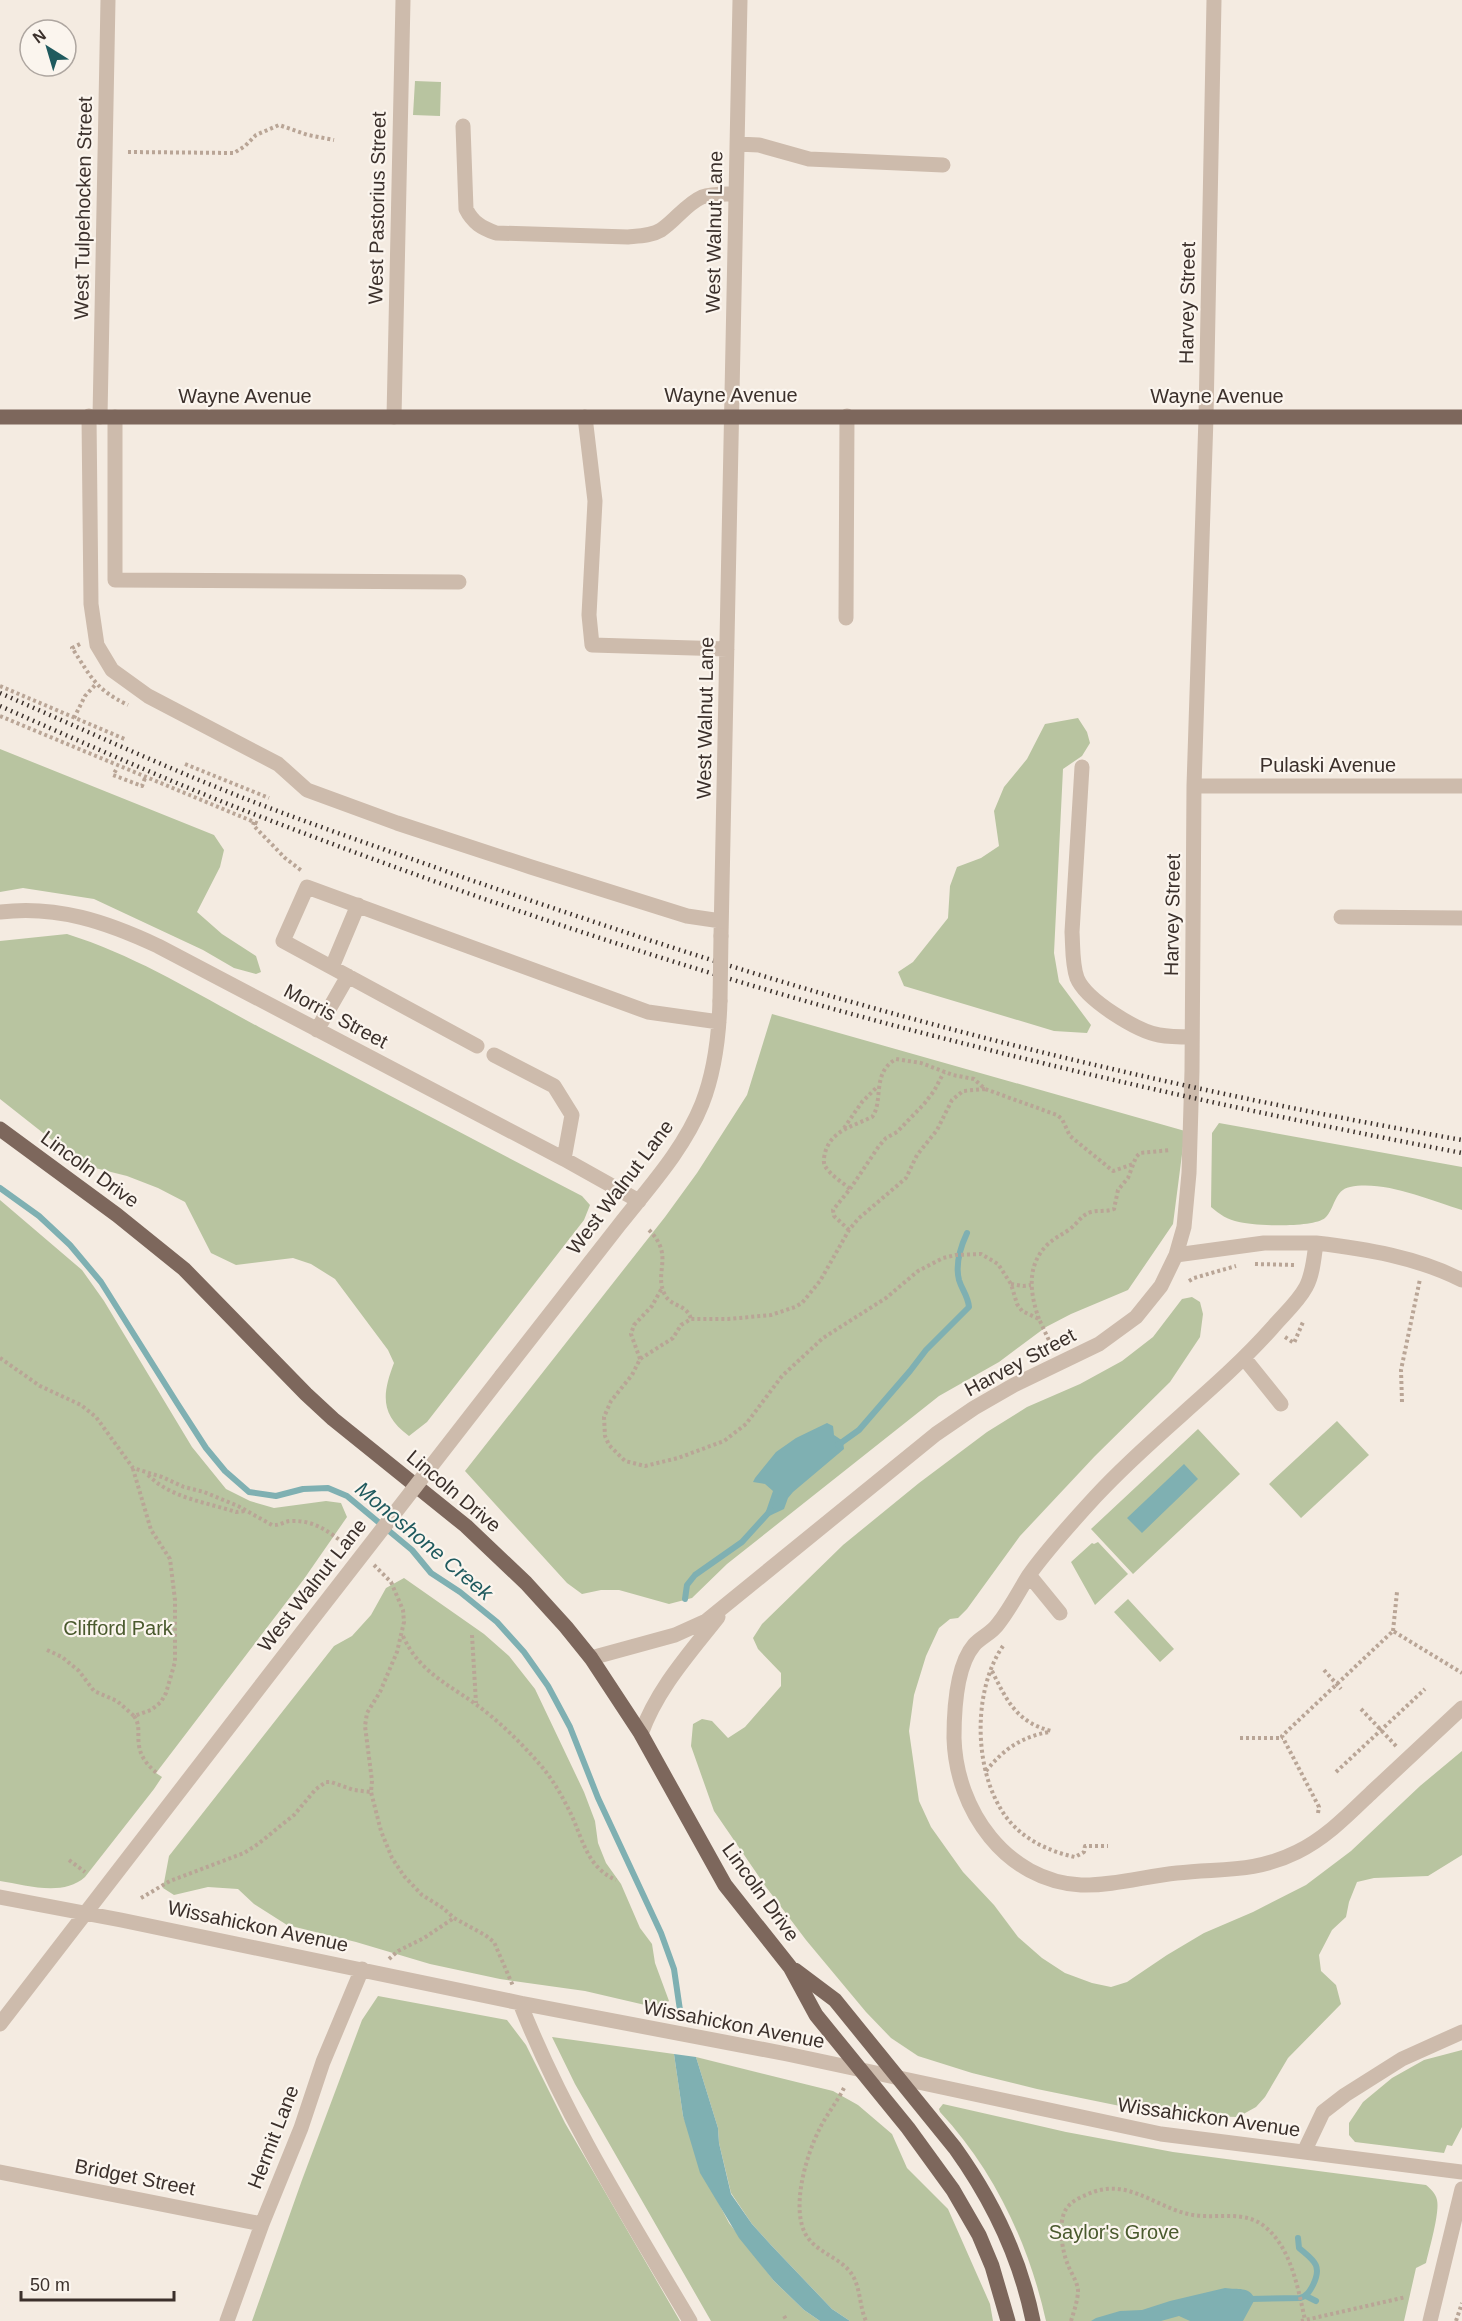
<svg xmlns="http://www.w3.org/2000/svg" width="1462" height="2321" font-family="Helvetica,sans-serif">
<rect width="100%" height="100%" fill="#f4ebe1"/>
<path fill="#b8c4a0" d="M415,81L441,82L440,116L413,115Z
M1078,718L1087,732L1090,743L1082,756L1063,769L1054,953L1059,982L1091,1025L1087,1033L1054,1031L904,986L898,972L913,962L948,918L950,886L957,867L981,858L999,846L994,811L1004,787L1027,759L1045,724Z
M0,749L214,835L224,850L220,867L197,912L222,934L256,956L261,972L256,974L234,968L203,950L94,899L23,888L0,892Z
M67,934C137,956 195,993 259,1027C367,1083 474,1140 582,1196L590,1205L584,1220L427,1422L409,1436C380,1415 382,1394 394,1363L388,1350L335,1279L311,1264L293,1258L236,1265L211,1253L185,1202L158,1188L127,1176L95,1168L52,1140L0,1099V941Z
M772,1014L1185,1131L1173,1224L1128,1290L1071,1314L1046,1327L999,1362L939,1396L727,1564L692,1598L669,1604L619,1590H601L582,1594L567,1583L465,1471L665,1217L697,1173L747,1095Z
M1219,1123L1462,1167V1210C1429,1200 1384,1180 1350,1187C1334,1190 1335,1209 1325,1218C1313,1228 1254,1226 1239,1222C1228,1220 1219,1214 1211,1207L1212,1133Z
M0,1200L82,1270L104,1301L192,1447L226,1489L250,1501L274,1508L326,1501L341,1503L347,1517L304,1579L156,1773L162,1777L154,1789L85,1877C63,1897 26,1885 0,1881Z
M1192,1297L1200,1302L1203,1314L1200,1337L1170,1382L1095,1456L1020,1536L967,1609L958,1618L950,1619L939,1628L926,1656L914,1695L909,1731L919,1801L931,1827L963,1872L994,1905L1018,1937L1042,1958L1065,1973L1092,1983L1111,1987L1127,1982L1167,1955L1204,1933L1253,1912L1306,1885L1351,1851L1420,1786L1462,1751V1855L1428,1876L1374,1878L1357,1882L1349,1902L1346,1917L1332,1930L1319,1955L1321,1971L1336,1985L1341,2004L1288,2058L1265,2097L1256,2107L1238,2117L1164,2115L1037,2089L972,2073L918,2056L891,2038L866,2012L806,1940L766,1887L714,1811L691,1746L693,1724L702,1719L712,1721L728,1738L745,1727L781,1686V1673L758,1649L753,1638L762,1624L843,1545L919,1483L987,1432L1027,1407L1080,1384L1122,1361L1153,1337L1182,1299Z
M1337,1421L1369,1455L1301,1518L1269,1484Z
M1198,1429L1240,1474L1133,1574L1091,1529Z
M1098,1542L1128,1574L1095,1605L1071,1562L1092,1543L1094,1544Z
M404,1578L484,1634L509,1656L535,1689L584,1792L595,1821L598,1843L606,1863L621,1884L640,1928L652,1944L655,1963L669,2001L658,2008L585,1991L500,1979L430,1964L356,1942L287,1925L254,1904L238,1889L208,1887L174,1895L163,1888L169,1856L334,1646L352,1636L371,1615L386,1588Z
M1128,1599L1174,1649L1160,1662L1114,1612Z
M378,1996L507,2020L526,2045L565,2123L680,2321H252L302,2180L362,2020Z
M552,2037L674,2054L683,2116L716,2198L729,2223L774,2281L804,2310L820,2321H711L575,2084Z
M1462,2050V2127L1452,2146L1447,2145L1444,2153L1355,2142L1349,2135V2123L1363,2102L1392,2078L1424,2060Z
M696,2057L833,2091L858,2105L892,2134L907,2168L948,2209L990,2304L993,2321H850L832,2309L771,2245L752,2224L731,2193L719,2143L718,2128Z
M943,2104L1066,2132L1173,2152L1426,2185C1431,2189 1436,2194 1437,2200C1440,2212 1429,2250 1426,2263L1416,2268L1404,2321H1046C1029,2244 994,2170 940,2112L939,2109Z"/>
<path fill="#7fb0b2" d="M827,1423L833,1426L834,1435L843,1441L844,1449L793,1492L788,1498L784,1509L767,1517L765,1514L773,1491L765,1484L753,1482L755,1478L776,1452L796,1438Z
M1184,1464L1198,1479L1142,1533L1127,1518Z
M674,2054L696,2057L718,2128L719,2143L731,2194L752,2224L771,2245L832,2309L850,2321H820L804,2310L774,2281L739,2238L700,2173L683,2116Z
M1225,2288C1238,2290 1249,2286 1255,2299L1243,2321H1190L1179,2316L1161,2321H1091L1096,2318L1120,2311L1142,2310L1170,2301Z"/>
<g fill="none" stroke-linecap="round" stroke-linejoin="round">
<path stroke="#7fb0b2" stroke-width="6" d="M0,1188L39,1216L70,1245L101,1282L177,1403L206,1448L225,1471L249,1492L276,1496L303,1489L328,1488L347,1496L412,1550L431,1573L460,1592L497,1622L524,1652L548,1686L570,1727L598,1798L661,1933L674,1969L681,2017
M838,1445L859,1430L910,1371L926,1350L969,1307C968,1296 962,1290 959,1280C955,1264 960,1248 967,1233
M685,1599L687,1585L695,1575L742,1542L771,1510
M1306,2296L1316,2301
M1250,2299L1300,2298C1307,2296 1310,2291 1313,2285C1323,2265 1313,2260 1299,2248L1298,2238"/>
<path stroke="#b9a596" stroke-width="4" stroke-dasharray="3 3" stroke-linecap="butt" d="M128,152L234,153L245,146L256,135L279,125L308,135L334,140
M80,644L72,648C92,678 95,689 128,705
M0,686L127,740
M0,716L259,824
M74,718L85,696L96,684
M185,764L269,798
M116,770L113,775L142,786L145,778
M254,822L253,825L285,858L302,871
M985,1089L963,1091L952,1100L937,1130L917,1155L906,1178L858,1219L849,1230L820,1281L802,1303L795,1307L771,1315L728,1319H691L681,1325L673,1338L640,1359L632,1375L611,1401L604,1417L605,1436L609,1445L625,1461L645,1466L678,1458L724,1441L746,1424L782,1376L823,1338L886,1298L918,1271L943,1258L956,1255L981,1254L998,1264L1011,1284L1017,1304L1022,1311L1039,1319L1053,1349
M844,1128L862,1102L877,1087
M850,1189L879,1146L886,1138L897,1132L924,1104L934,1091L944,1072
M649,1230C675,1256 653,1272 665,1295C671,1307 687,1304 691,1319
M849,1230L834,1216L833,1210L850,1189C842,1182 830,1175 825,1166C823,1162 824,1157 825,1153C831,1130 854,1126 872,1117C884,1102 871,1073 896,1059L921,1063L953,1075L974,1079L985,1089L1057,1115L1062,1119L1070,1136L1113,1171L1133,1164
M1255,1264L1296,1265
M1189,1281L1194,1278L1236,1266
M1011,1284L1023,1286L1031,1285
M1039,1319C1030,1294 1026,1266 1047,1245C1054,1238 1062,1235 1070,1229C1078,1223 1081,1215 1091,1212C1099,1210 1106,1212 1114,1209L1118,1190L1128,1178L1136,1157L1140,1153L1171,1150
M1285,1337L1294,1343L1303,1322
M0,1358L40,1386L81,1405L96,1417L133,1468L162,1477L184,1487L204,1492L238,1506L272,1525C280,1526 284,1521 291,1521C316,1520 330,1533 349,1547
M640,1359L631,1334L634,1325L652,1306L662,1288
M1402,1402L1401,1370L1420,1279
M148,1475C171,1498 205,1502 236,1512L245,1511
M374,1565L391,1582L403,1610L404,1622L397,1652L380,1692L367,1713L365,1726L372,1781L371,1792L381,1831L392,1858L404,1876L422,1895L443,1908L454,1918L485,1935L494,1942L513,1986
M1393,1631L1397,1592
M472,1635L476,1703
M403,1636C421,1676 454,1686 486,1712C506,1728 525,1747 542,1767C554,1781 563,1798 571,1814C583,1840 587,1867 616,1880
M1003,1646C971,1692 973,1780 1011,1823C1028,1842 1052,1852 1075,1857L1084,1852L1085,1846H1108
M47,1650L62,1657L79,1671L94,1691L117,1701L134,1716L151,1710L161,1702L166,1693L175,1662V1600L170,1559L151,1530L133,1469
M1324,1670L1341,1689
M992,1671C1007,1701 1017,1723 1052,1731
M1361,1709L1397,1747
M134,1716C141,1726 137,1734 139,1745C140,1757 149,1767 158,1774
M1240,1738H1283
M986,1771C1004,1749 1021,1737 1049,1732
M1336,1772L1425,1689
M1318,1813L1319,1807L1282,1736L1393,1631L1462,1673
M69,1860L85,1872
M141,1898L170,1881L244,1853L258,1844L294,1815L316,1789L326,1782H331L354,1790L371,1792
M389,1959L398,1951L424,1938L454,1918
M844,2088C837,2102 827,2114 820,2128C806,2155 789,2212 808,2238C819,2253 840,2258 851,2273C861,2287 859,2306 866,2321
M784,2316L787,2321
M1071,2321C1074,2311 1078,2300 1078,2290C1077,2281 1071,2273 1068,2265C1062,2251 1058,2225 1065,2211C1069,2203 1078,2198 1086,2195C1127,2175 1154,2208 1193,2215C1216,2219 1244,2210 1264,2226C1291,2247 1298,2288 1305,2320
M1301,2321L1406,2297
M1456,2321L1462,2303"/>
<path stroke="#cdbbac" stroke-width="15" d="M463,126L466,209C473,223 482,228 496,233L628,237C639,236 651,236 661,230C676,220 686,204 702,197C713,193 725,194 736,194
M737,144L759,145L809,159L943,165
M89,416L91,604L97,645L112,670L148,696L278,764L307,790L397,823L531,867L687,916L721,921
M100,417L108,0
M115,417V580L459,582
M394,417L403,0
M585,417L595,501L589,615L592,645L727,649
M846,618L847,416
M1082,767L1072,932C1073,948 1072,964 1077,978C1086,1000 1137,1031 1159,1035C1170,1037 1181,1037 1192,1037
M1194,786H1462
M0,912C57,905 107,922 158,946L564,1159L639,1201
M1341,917L1462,918
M721,936L740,0
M332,967L358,905
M317,1030L348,976
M477,1046L283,941L307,887L648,1012L719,1022
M494,1055L554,1086L572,1115L564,1159
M1176,1255L1264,1243H1316
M1462,1280C1416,1257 1367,1249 1316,1243C1314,1257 1313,1274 1306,1287C1298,1302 1284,1314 1273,1327C1219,1388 1151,1436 1096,1496C1073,1521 1049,1547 1029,1575C1019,1591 1010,1609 998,1624C992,1633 981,1637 974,1645C956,1666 954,1712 954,1738C956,1810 1006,1881 1081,1885C1114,1886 1146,1876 1177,1873C1222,1868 1255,1873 1297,1852C1326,1838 1349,1814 1372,1792C1402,1764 1432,1736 1462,1708
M1244,1358L1281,1404
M502,1375C541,1325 581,1274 620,1224C650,1186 684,1149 702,1104C715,1071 719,1035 720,1001
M1029,1575L1060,1613
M591,1658L675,1635L706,1621L936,1434L974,1408L1014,1385L1099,1344L1136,1317L1161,1286L1176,1255L1184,1227L1189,1173L1192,1071L1194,786L1206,417L1214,0
M641,1734C657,1689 689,1654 718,1617
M0,1897L121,1920L520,2003L787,2054L1161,2134L1462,2172
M520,2003C564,2115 629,2218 690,2321
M0,2024L293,1644
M1304,2152L1323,2112L1345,2095L1402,2059L1462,2032
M0,2172L262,2224
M227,2321L262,2224L301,2128L323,2062L362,1969
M1430,2321L1462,2189"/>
<path stroke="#7d675c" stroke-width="15" d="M0,417H1462
M0,1129L117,1215L184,1269L306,1394L333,1419L466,1526L526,1583L566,1627L591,1658L641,1734L725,1885L790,1967L816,2015L908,2128L953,2190L979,2235L992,2266L1008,2321
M795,1970L835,2000L955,2148C993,2201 1020,2257 1033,2321"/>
<path stroke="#3b302b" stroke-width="4.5" stroke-dasharray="1.5 4.5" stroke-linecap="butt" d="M0,693C80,728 160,765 241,797C315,826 390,851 465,878C610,928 757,977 906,1017C1089,1067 1275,1107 1462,1140
M0,706C77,740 155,775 233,806C472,899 717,982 966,1044C1130,1086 1295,1121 1462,1153"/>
<path stroke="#cdbbac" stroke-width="15" d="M720,1001L721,936
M293,1644L502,1375"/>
</g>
<g text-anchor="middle" stroke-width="4.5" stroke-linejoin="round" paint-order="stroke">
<g font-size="20" fill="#3b302b" stroke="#fbf5ee">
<text transform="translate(83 208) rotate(-89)" y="7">West Tulpehocken Street</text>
<text transform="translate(377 208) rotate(-89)" y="7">West Pastorius Street</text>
<text transform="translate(714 232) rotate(-89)" y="7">West Walnut Lane</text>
<text transform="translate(1187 303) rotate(-89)" y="7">Harvey Street</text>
<text x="731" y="402">Wayne Avenue</text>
<text x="245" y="403">Wayne Avenue</text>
<text x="1217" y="403">Wayne Avenue</text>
<text transform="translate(705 718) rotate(-89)" y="7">West Walnut Lane</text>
<text x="1328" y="772">Pulaski Avenue</text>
<text transform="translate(1172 915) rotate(-89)" y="7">Harvey Street</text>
<text transform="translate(336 1016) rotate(28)" y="7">Morris Street</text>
<text transform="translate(90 1169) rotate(36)" y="7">Lincoln Drive</text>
<text transform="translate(620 1187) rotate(-53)" y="7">West Walnut Lane</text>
<text transform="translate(1020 1362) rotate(-28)" y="7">Harvey Street</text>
<text transform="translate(454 1491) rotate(40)" y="7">Lincoln Drive</text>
<text transform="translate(312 1585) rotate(-52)" y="7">West Walnut Lane</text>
<text transform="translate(761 1892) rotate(54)" y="7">Lincoln Drive</text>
<text transform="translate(258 1926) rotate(12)" y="7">Wissahickon Avenue</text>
<text transform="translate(734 2024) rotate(11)" y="7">Wissahickon Avenue</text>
<text transform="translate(1209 2117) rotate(8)" y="7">Wissahickon Avenue</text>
<text transform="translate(273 2137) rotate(-69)" y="7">Hermit Lane</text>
<text transform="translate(135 2177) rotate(11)" y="7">Bridget Street</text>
</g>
<g font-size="20" fill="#4a5a2e" stroke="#fbf5ee">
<text x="118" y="1635">Clifford Park</text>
<text x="1114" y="2239">Saylor's Grove</text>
</g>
<g font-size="21" font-style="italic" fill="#1f5a5e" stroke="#fbf5ee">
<text transform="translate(424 1541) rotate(40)" y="7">Monoshone Creek</text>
</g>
</g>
<g transform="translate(48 48) rotate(323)"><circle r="28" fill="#fbf5ee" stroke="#aea6a0" stroke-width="1.5"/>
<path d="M0-4.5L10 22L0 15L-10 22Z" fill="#1f5a5e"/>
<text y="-9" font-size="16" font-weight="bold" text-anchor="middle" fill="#3b302b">N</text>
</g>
<path d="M21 2291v9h153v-9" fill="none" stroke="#3b302b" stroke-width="3"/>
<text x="30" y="2291" font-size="18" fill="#3b302b" stroke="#fbf5ee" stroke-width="4.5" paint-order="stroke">50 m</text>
</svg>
